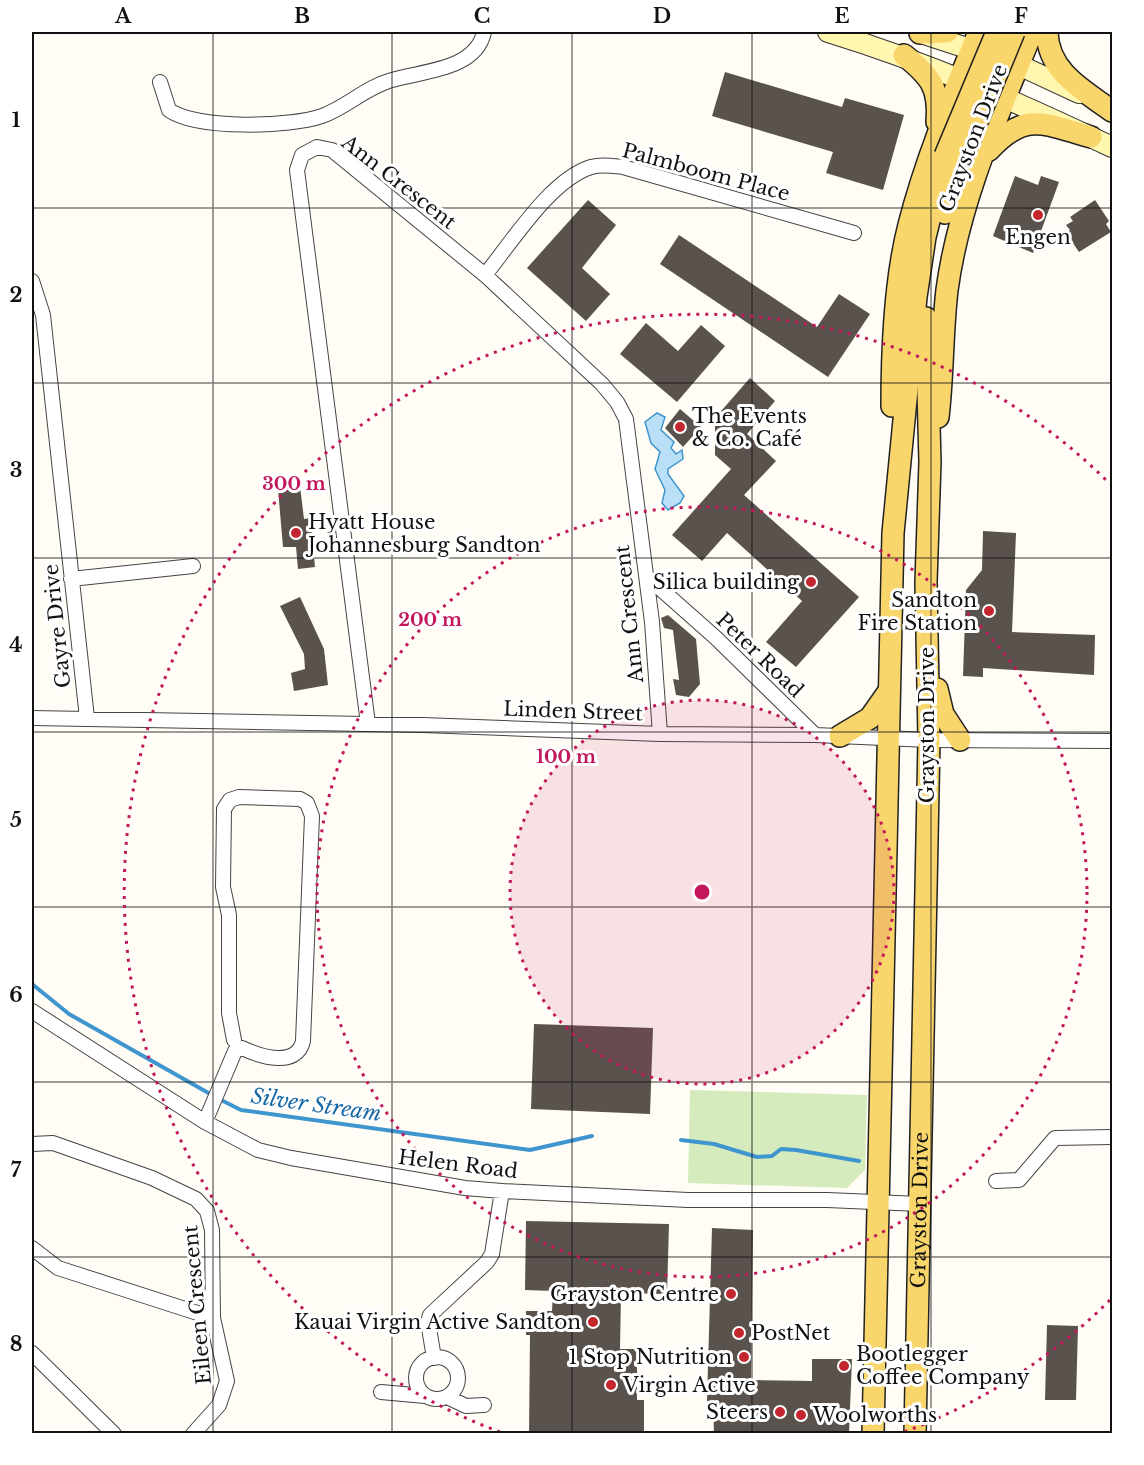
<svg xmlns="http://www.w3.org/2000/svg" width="1144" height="1465" font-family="'Libre Baskerville',serif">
<rect width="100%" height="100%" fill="#fffdf5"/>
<path fill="#d5ebbd" d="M690,1090L867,1095L865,1170L847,1188L688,1183Z"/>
<path fill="#b9e0f7" stroke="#3f96cf" stroke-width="1.5" d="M657,413L665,417L661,430L674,442L671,448L676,454L682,450L683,459L668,469V474L684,496L680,503L668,510L662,503L665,490L655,469L660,452L651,443L645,422Z"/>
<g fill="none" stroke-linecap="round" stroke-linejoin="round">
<path stroke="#3f96cf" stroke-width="4" d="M32,984L69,1014L212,1095
M219,1099L241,1110L530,1150L592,1136
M681,1140L714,1144L757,1157L772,1156L781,1149L796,1150L859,1161"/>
</g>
<path fill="#5a524d" d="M725,72L842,107L845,98L904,115L883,190L826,173L833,152L712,116Z
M1015,176L1038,185L1041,176L1059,182L1033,253L993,236Z
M588,200L616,225L582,268L610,294L586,321L527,268Z
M1095,200L1109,221L1106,224L1111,232L1079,252L1066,233L1070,230L1066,225L1073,221L1070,217Z
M679,235L817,327L839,294L870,314L828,377L660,264Z
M646,323L678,351L701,325L725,346L677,402L620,354Z
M750,378L775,401L747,434L776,461L744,495L859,597L796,667L766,642L802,601L727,533L702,561L672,535L731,469L715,455V418Z
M680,409L701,427L683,447L665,428Z
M300,486L304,519L310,518L315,567L298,569L296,547H283L278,489Z
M983,531L1016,533L1012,632L1095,635L1094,675L983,668V677L963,676L966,590L982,570Z
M300,597L324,649L328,685L294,691L291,673L305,669L304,654L280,606Z
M668,615L696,639L700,684L689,697L676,695L673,679L679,680L673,630L664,628L661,618Z
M534,1024L653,1028L650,1114L531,1109Z
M526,1221L669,1224L667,1294L621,1293L620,1349H637V1400H644V1434H529L530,1335H526V1311H552L553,1291L525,1290Z
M712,1228L753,1230L751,1380L812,1381V1359H852L849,1434H714L713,1402L707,1401Z
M1047,1325L1078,1326L1076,1400H1045Z"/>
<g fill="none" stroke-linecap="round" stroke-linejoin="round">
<defs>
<path id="street" d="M160,82L169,110C197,130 291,127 322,116C347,107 366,87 392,80C422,71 476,70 484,32
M485,275C512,242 550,180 591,167C602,164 612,166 623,167L854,233
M32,281L43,315L87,718
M646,576L716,638L815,735
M71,579L193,566
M32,718L423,725L660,734L815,735L929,740L1112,741
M368,724L297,170L302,155L317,147L332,150L485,275L602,384L617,402L626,419L652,622L660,734
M32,1011L205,1122L258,1150L291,1158L465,1188L502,1191L688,1200H827L920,1204
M234,1040L229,1013V915L223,887L224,809L230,800L239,797L300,799L307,803L312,816L303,1041C297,1068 261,1057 242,1048
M205,1122L235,1051
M32,1144L53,1143L152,1178L196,1199L207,1211L212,1230L213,1318L227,1381L219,1405L193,1434
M996,1181L1019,1180L1055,1138L1112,1137
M32,1248L58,1268L213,1318
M32,1353L114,1434
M416 1378a21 21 0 1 1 42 0a21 21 0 1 1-42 0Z
M434,1358L428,1322L430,1315L487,1262L492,1254L502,1191
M381,1392L425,1396
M447,1397L466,1406L484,1405"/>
<path id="secondary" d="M828,32C929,63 1017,102 1112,147
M924,34L1019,65L1079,93"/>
<g id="primary">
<path d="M1047,32C1048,72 1083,90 1112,111"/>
<path d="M920,33L947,32"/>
<path d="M904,55C930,76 940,87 937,122"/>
<path d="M989,150C1026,110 1044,124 1091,137"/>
<path d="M945,213L961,160"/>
<path d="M892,406C892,350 895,279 909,225C926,158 953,95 979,32"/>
<path d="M938,417C943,375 942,333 947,290C959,200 998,115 1032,32"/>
<path d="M937,689L943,714L960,740"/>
<path d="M840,736L870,718L889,691"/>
<path d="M873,1434L893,533L916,297L925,237L945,156"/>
<path id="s1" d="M915,1434L929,740L926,582L930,462L926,318"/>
</g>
</defs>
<use href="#street" stroke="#444" stroke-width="16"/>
<use href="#secondary" stroke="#333" stroke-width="22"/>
<use href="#primary" stroke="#222" stroke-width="24"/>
<use href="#street" stroke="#fff" stroke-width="14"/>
<use href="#secondary" stroke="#fff6b0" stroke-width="20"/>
<use href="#primary" stroke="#f9d66b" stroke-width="21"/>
<defs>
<path id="primary-bridge" d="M945,156L997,32
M961,160L1014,32"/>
</defs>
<use href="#primary-bridge" stroke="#222" stroke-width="24" stroke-linecap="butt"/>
<use href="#primary-bridge" stroke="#f9d66b" stroke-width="21"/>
</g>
<path fill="none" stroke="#111" stroke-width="1.5" stroke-opacity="0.55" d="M213,32V1434M392,32V1434M572,32V1434M752,32V1434M931,32V1434M32,208H1112M32,383H1112M32,558H1112M32,732H1112M32,907H1112M32,1082H1112M32,1257H1112"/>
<circle cx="702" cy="892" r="192" fill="#c2185b" fill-opacity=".12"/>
<g fill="none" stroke="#c2185b" stroke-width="3" stroke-dasharray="3 6">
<circle cx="702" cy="892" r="192"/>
<circle cx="702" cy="892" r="385"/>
<path d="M1110 1300A577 577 0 0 1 904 1432M500 1432A577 577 0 1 1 1110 484"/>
</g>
<g fill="#c4262e" stroke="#fff" stroke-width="2">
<circle cx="1038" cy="215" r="6"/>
<circle cx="680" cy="427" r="6"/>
<circle cx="296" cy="533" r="6"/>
<circle cx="811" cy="582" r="6"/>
<circle cx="989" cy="611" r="6"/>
<circle cx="731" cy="1294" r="6"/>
<circle cx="593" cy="1322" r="6"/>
<circle cx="739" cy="1333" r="6"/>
<circle cx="744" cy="1357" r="6"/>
<circle cx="844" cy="1366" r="6"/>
<circle cx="611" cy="1385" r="6"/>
<circle cx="780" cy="1412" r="6"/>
<circle cx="801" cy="1415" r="6"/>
</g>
<g text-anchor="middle" stroke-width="6" stroke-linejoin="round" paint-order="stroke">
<g font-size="20" fill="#111" stroke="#fff">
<text transform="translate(973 138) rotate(-69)" y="7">Grayston Drive</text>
<text transform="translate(706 172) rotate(15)" y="7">Palmboom Place</text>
<text transform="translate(399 182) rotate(38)" y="7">Ann Crescent</text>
<text transform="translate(629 614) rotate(-96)" y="7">Ann Crescent</text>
<text transform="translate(57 626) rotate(-96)" y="7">Gayre Drive</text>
<text transform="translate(760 655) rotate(44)" y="7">Peter Road</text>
<text transform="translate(573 711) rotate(2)" y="7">Linden Street</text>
<text transform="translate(927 725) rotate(-90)" y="7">Grayston Drive</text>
<text transform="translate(458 1164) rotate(7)" y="7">Helen Road</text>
<text dy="7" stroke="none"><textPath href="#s1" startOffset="224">Grayston Drive</textPath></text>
<text transform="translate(197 1305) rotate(-95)" y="7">Eileen Crescent</text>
</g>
<g font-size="20" fill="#111" stroke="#fff" text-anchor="start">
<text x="1038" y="244" text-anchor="middle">Engen</text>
<text x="692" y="423">The Events<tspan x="692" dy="23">&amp; Co. Café</tspan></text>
<text x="308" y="529">Hyatt House<tspan x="308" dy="23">Johannesburg Sandton</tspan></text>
<text x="799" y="589" text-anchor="end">Silica building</text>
<text x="977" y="607" text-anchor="end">Sandton<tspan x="977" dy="23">Fire Station</tspan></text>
<text x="719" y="1301" text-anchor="end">Grayston Centre</text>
<text x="581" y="1329" text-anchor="end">Kauai Virgin Active Sandton</text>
<text x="751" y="1340">PostNet</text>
<text x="856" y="1361">Bootlegger<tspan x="856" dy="23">Coffee Company</tspan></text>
<text x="732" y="1364" text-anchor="end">1 Stop Nutrition</text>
<text x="623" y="1392">Virgin Active</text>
<text x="768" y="1419" text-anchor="end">Steers</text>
<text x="813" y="1422">Woolworths</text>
</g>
<g font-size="21" font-style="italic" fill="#1768a6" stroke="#fff">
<text transform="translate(316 1105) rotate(8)" y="7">Silver Stream</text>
</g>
</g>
<circle cx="702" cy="892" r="9" fill="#c2185b" stroke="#fff" stroke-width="3"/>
<g font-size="18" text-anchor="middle" font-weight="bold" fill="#c2185b" stroke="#fff" stroke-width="6" stroke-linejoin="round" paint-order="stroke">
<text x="294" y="490">300 m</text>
<text x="430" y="626">200 m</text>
<text x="566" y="763">100 m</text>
</g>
<rect width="1144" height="1465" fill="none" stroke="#ffffff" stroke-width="66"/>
<rect x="33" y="33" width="1078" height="1399" fill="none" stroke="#111" stroke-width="2"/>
<g font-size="20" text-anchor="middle" font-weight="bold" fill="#111">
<text x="123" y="23">A</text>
<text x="302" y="23">B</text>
<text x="482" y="23">C</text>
<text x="662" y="23">D</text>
<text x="842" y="23">E</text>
<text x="1021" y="23">F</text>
<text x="16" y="127">1</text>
<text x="16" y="302">2</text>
<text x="16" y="477">3</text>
<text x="16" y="652">4</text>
<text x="16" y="827">5</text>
<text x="16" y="1002">6</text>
<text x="16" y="1177">7</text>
<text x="16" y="1351">8</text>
</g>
</svg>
